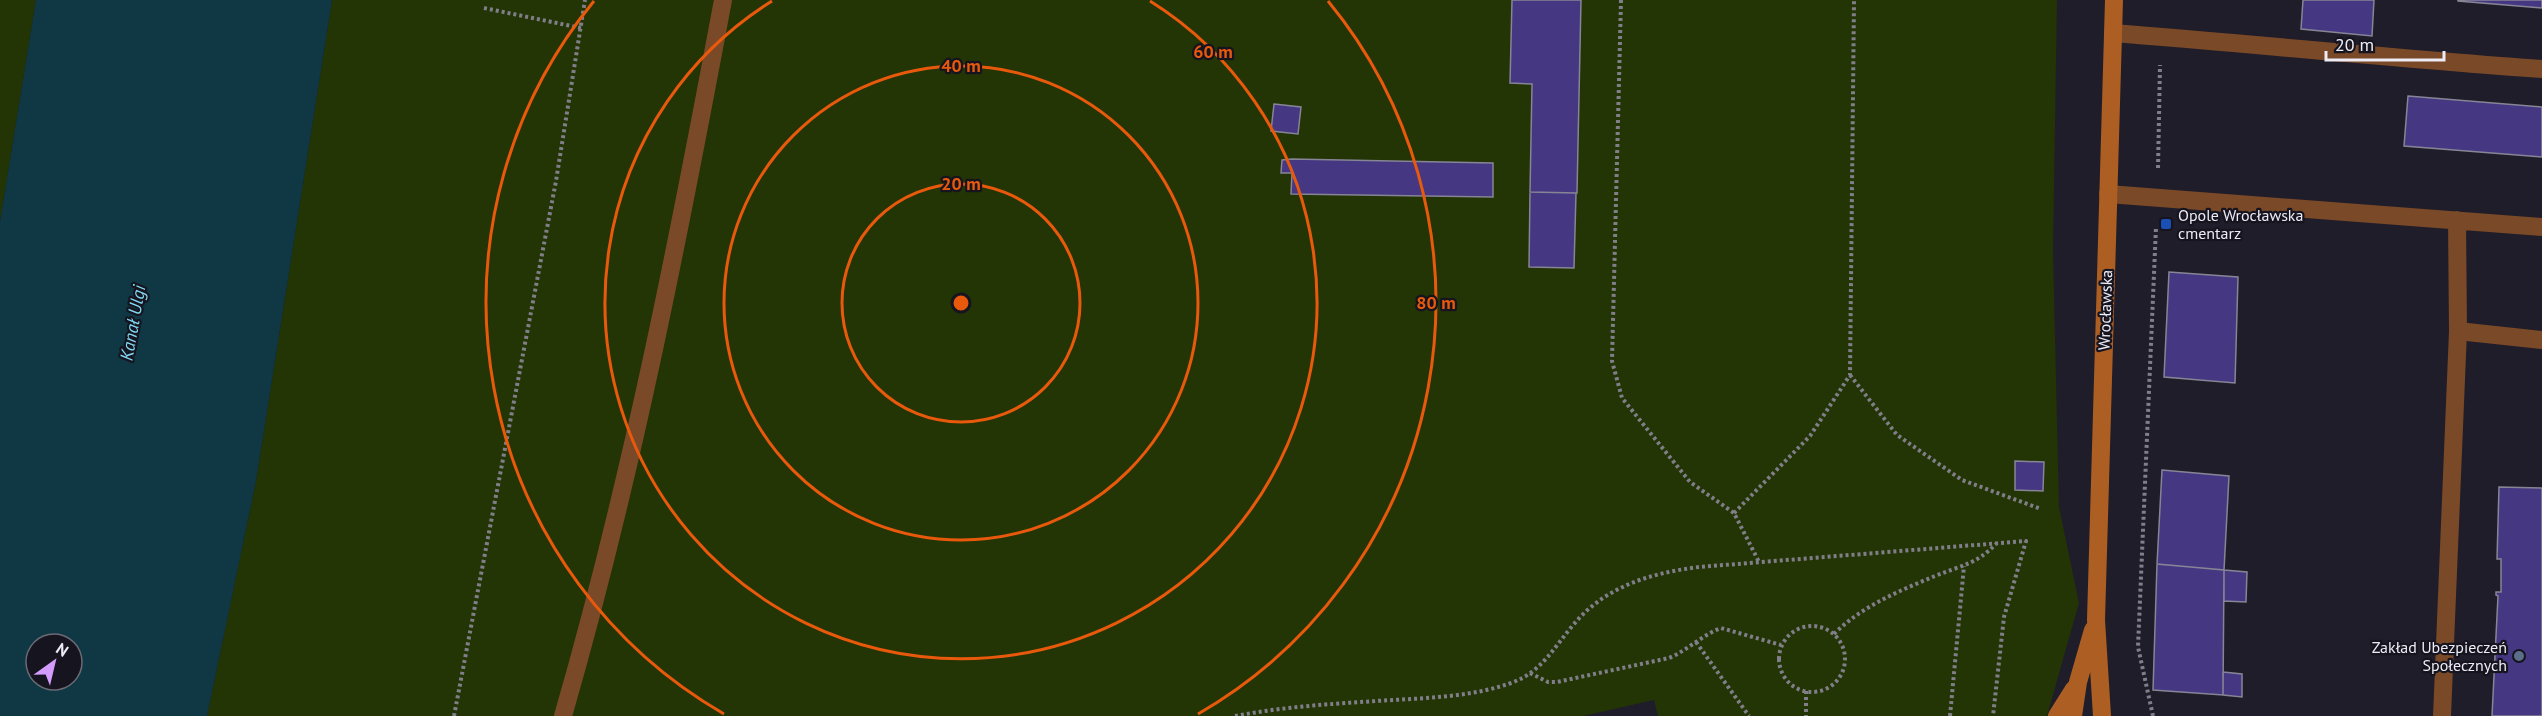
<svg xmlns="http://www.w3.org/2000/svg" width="2542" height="716" font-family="'PT Sans',sans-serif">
<rect width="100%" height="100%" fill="#1f1d29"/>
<path fill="#233405" d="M0,0H36L0,222Z
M332,0H1512L1510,83L1532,84L1529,267L1573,268L1581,0H2057L2053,250L2059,507L2079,603L2047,716H1658L1654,700L1583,716H207L256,481Z"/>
<path fill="#0f3844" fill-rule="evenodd" d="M36,0H332L256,481L207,716H0V222ZM36,644H72V680H36Z"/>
<path fill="#463783" stroke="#868595" stroke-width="1.5" d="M1512,0H1581L1577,193L1530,192L1532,84L1510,83Z
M2303,0H2374L2372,36L2301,29Z
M2542,0V8L2458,1V0Z
M2408,96L2542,107V157L2404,146Z
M1274,104L1301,107L1298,134L1271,131Z
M1292,159L1493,163V197L1291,194L1292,173H1281L1282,160Z
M1530,192L1576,193L1574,268L1529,267Z
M2169,272L2238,277L2235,383L2164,377Z
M2015,461L2044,462L2043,491L2015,490Z
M2162,470L2229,476L2224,570L2157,564Z
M2499,487L2542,488V716H2492L2498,596L2496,595V592H2501V559H2497Z
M2157,564L2224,570L2223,695L2153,690Z
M2224,570L2247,572L2246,602L2224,601Z
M2223,672L2242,674V697L2223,695Z"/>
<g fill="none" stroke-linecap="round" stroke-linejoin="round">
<path stroke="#807f89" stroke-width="4" stroke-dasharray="3 3" stroke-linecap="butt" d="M1621,0L1612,361L1622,398L1690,482L1734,513L1759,562
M484,8L581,28
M2158,168L2160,65
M1850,375L1897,435L1962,480L2041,509
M1734,513L1810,436L1850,375L1854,0
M1779 659a33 33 0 1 1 66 0a33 33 0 1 1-66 0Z
M1834,634C1862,606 1899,591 1935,576C1962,565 1975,565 1996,544
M1696,642L1749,716
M1530,673L1548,682H1557L1669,658C1688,650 1702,635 1721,628L1781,645
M1806,691V716
M454,716L556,181L585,0
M1235,716C1282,707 1329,704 1376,701C1422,698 1468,698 1511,683C1542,672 1554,647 1574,624C1606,586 1651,573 1699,567L2026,541L2004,617L1993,716
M1950,716L1964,566
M2153,716L2138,647L2156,227"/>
<path stroke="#7a4927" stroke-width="18" d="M2113,33C2256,44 2399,59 2542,69
M2108,194L2542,227
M563,716C631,481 678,241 723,0
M2442,716L2458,331L2457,220"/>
<path stroke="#7a4927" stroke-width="18" d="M2458,331L2542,340"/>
<path stroke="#ad5f23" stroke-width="18" d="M2057,716L2074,689
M2073,716L2078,682L2093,630
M2102,716L2096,620L2114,0"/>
</g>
<g fill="none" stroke="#e8590c" stroke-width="3">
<circle cx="961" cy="303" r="119"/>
<circle cx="961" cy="303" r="237"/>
<path d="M1150 1A356 356 0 1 1 772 1"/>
<path d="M724 714A475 475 0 0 1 594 1M1328 1A475 475 0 0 1 1198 714"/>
</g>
<rect fill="#1a4fb4" stroke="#15141f" stroke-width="2" x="2160" y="218" width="12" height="12" rx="3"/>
<circle fill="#5c6f8a" stroke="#15141f" stroke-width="2" cx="2519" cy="656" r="6"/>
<g text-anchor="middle" stroke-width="4.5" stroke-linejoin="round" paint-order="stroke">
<g font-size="16" fill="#edecf5" stroke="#15141f" text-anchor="start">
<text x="2178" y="221">Opole Wrocławska<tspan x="2178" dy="18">cmentarz</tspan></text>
<text x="2507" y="653" text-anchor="end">Zakład Ubezpieczeń<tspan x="2507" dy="18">Społecznych</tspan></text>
</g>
<g font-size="16" fill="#edecf5" stroke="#15141f">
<text transform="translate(2105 310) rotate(-88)" y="6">Wrocławska</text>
</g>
<g font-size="18" font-style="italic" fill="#81d8f2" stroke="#15141f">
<text transform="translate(133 323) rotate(-80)" y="6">Kanał Ulgi</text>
</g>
</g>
<circle cx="961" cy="303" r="9" fill="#e8590c" stroke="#15141f" stroke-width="3"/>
<g font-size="18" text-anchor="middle" font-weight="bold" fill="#e8590c" stroke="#15141f" stroke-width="4.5" stroke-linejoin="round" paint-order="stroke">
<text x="1213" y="58">60 m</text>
<text x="961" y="72">40 m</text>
<text x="961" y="190">20 m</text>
<text x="1436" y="309">80 m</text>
</g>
<g transform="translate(54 662) rotate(34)"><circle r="28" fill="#15141f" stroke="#6b6a75" stroke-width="1.5"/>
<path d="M0-4.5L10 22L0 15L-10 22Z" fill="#d39cfc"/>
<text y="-9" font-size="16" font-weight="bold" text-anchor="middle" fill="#edecf5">N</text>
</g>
<path d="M2326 51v9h118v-9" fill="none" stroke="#edecf5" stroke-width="3"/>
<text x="2335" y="51" font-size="18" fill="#edecf5" stroke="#15141f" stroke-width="4.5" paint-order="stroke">20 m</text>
</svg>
